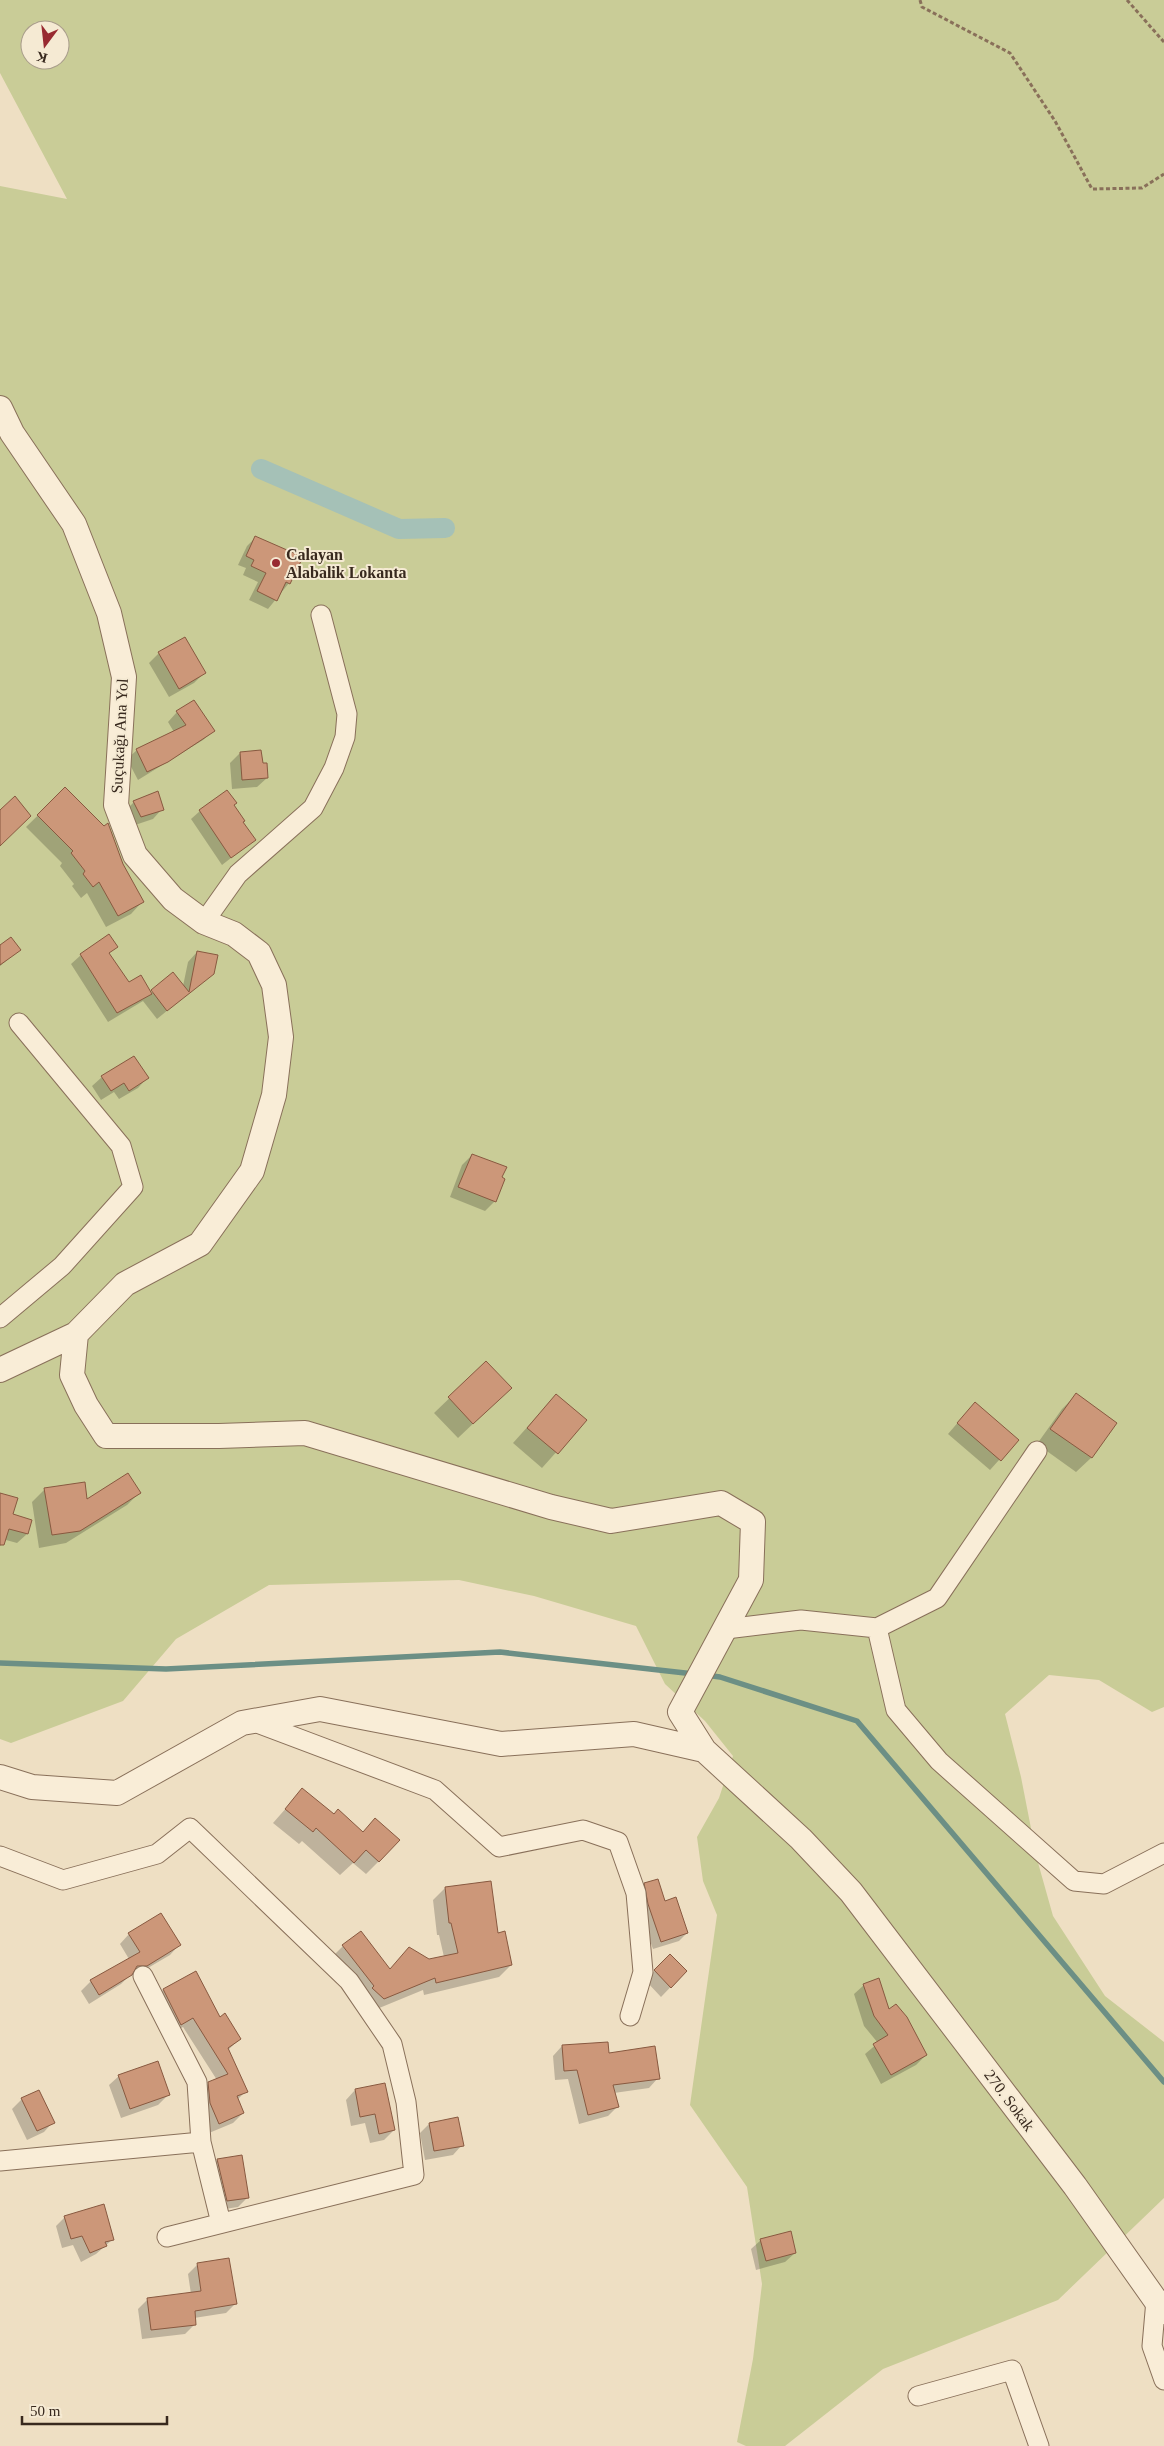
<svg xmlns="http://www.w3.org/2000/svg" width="1164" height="2446" font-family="Georgia,serif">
<rect width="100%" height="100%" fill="#eedfc3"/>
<path fill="#c9cc97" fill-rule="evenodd" d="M0,0H1164V1707L1152,1712L1099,1680L1049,1675L1005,1714L1021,1777L1037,1859L1053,1916L1105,1996L1164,2042V2198L1058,2300L883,2369L785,2446H746L737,2442L753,2359L762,2284L747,2187L690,2105L717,1915L703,1881L697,1837L719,1798L733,1756L705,1721L665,1684L636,1626L534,1596L459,1580L269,1585L176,1639L123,1701L11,1743L0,1739V186L67,199L0,73ZM30,30H60V60H30Z"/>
<path fill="#0003" d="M256,537L289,583L268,609L249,600L258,582L243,575L246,568L238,565L247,546Z
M159,653L204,673L194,683L169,697L149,663Z
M177,712L213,731L203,740L138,780L127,759L137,750L174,732L168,722Z
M240,753L261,765L267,778L257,787L232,789L230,763Z
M65,789L121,864L142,902L131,914L106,927L87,893L81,898L72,886L74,884L60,866L62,863L26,827Z
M134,802L162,809L153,819L132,826L124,812Z
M200,811L241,822L254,840L222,865L191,819Z
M0,946L19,950L0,966Z
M116,946L108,954L129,983L150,993L183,986L188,962L197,952L213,973L157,1019L143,1001L108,1022L71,964L81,955Z
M102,1077L147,1078L138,1088L119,1099L114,1092L101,1100L92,1086Z
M472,1155L495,1201L485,1211L450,1197L462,1165Z
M486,1363L496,1402L458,1438L434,1413Z
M556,1395L585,1420L542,1468L513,1443Z
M1076,1395L1116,1423L1091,1458L1076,1472L1037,1444L1062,1409Z
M966,1413L1017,1440L990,1470L948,1434Z
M45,1489L86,1501L139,1493L127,1505L66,1543L39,1548L32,1502Z
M0,1495L12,1515L31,1521L27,1534L17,1543L6,1540L0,1546Z
M302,1790L334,1815L362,1833L379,1861L366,1874L353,1863L340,1875L302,1841L299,1844L273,1823Z
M645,1884L664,1902L687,1933L679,1941L653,1949L640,1912L637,1892Z
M445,1888L497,1934L511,1965L499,1977L424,1995L423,1990L372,2011L331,1958L343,1946L389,1970L444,1957L439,1935H437L433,1900Z
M129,1934L179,1945L170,1955L136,1975H130L121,1984L89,2004L81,1991L91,1981L129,1959L120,1944Z
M670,1956L686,1971L661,1997L645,1980Z
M195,1973L219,2019L240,2039L228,2050L246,2091L237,2100L243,2113L233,2123L209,2133L199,2093L209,2083L217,2080L183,2027L172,2033L154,2000L163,1990Z
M864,1985L926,2055L916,2065L881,2084L865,2054L878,2043L864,2026L854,1994Z
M562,2046L608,2054L658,2078L649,2088L614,2093L617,2107L608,2116L579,2124L568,2079L555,2080L553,2056Z
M119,2076L168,2095L158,2105L121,2118L109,2085Z
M355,2090L394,2130L384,2140L370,2143L365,2123L351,2126L346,2100Z
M22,2099L53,2122L44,2132L27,2140L12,2109Z
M429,2124L462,2145L453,2155L425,2160L420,2133Z
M217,2160L248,2197L238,2207L218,2210L208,2170Z
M65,2217L113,2239L96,2254L81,2262L73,2245L62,2248L56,2226Z
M761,2240L795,2253L785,2262L756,2270L751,2249Z
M197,2265L235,2304L226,2313L194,2318L195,2324L185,2334L142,2339L138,2309L148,2299L191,2294L188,2274Z"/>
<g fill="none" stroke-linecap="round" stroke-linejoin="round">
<path stroke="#6c8f85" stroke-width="5.5" d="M0,1663L166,1669L500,1652L694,1674
M705,1675L720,1677L857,1721L1164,2082"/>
<path stroke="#a5c1b7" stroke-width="20" d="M261,469L399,529L445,528"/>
</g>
<path fill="#cc9779" stroke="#885940" d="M255,536L303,557L290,584L286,582L277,601L257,591L266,573L251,566L254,560L246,556Z
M185,637L206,673L179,689L158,652Z
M194,700L215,731L168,762L147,772L136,749L186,725L176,711Z
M261,750L263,763H267L268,778L242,780L240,752Z
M65,787L104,826L108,823L123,864L144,902L118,916L99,882L93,887L83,874L85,871L71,853L73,851L37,815Z
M227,790L237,803L234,805L245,821L243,822L256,840L231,858L199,810Z
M158,791L164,810L141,817L133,801Z
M15,796L31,816L0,846V810Z
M109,934L118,947L109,953L129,982L141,975L152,994L117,1013L80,954Z
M11,937L21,950L0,965V945Z
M197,951L218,955L214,974L167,1011L151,990L173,972L189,992Z
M134,1056L149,1078L129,1091L124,1083L111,1091L101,1076Z
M472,1154L507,1167L502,1177L505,1179L496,1202L458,1187Z
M486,1361L512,1388L473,1424L448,1397Z
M1076,1393L1117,1423L1092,1458L1050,1429Z
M556,1394L587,1420L558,1454L527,1428Z
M975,1402L1019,1440L1001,1461L957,1423Z
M128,1473L141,1493L80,1531L52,1535L44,1488L85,1482L87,1499Z
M0,1493L18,1498L13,1514L32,1520L28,1534L9,1529L4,1545H0Z
M302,1788L334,1814L338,1809L363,1832L375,1818L400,1840L379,1862L366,1850L354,1863L316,1828L313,1832L285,1809Z
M658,1879L665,1901L676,1897L688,1933L661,1942L648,1904L644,1883Z
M491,1881L498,1933L505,1931L512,1965L436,1983L435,1978L384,1999L372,1988L374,1986L342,1945L361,1931L390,1969L409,1947L429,1959L458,1953L451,1923H449L445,1887Z
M161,1913L181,1945L147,1966H137L132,1975L99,1995L90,1980L140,1952L128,1933Z
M670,1954L687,1971L671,1988L654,1970Z
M196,1971L220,2017L225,2013L241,2039L228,2048L248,2092L237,2096L244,2113L219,2124L210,2103L208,2082L228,2074L193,2018L181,2025L163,1989Z
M879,1978L889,2009L896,2004L907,2017L927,2055L891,2075L873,2044L888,2035L874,2016L863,1984Z
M608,2042L609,2053L655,2046L660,2079L613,2085L619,2107L588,2115L577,2070L564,2071L562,2045Z
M158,2061L170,2095L130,2109L118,2075Z
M385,2083L395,2130L379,2134L375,2114L360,2117L355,2089Z
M39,2090L55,2123L37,2131L21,2098Z
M458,2117L464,2146L434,2151L429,2123Z
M242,2155L249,2198L227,2201L217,2159Z
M104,2204L114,2240L105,2242L107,2246L90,2253L82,2236L71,2239L64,2216Z
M791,2231L796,2253L766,2261L760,2239Z
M229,2258L237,2304L195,2311L196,2325L151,2330L147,2298L201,2291L197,2263Z"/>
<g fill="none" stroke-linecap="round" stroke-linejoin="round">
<defs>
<path id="minor" d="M204,922L238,874L313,808L334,768L345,737L347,714L321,615
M0,1318L62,1266L133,1187L121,1146L19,1023
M877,1628L896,1710L939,1761L1074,1881L1104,1884L1164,1853
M726,1629L801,1620L877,1628L937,1598L1037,1451
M252,1721L435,1790L499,1847L583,1830L618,1842L636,1893L643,1972L630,2016
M0,1856L63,1880L157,1854L190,1828L349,1981L392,2044L406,2102L414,2175L167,2237
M143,1976L197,2082L201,2142L221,2223
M0,2161L201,2142
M1156,2300L1152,2346L1164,2380
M918,2396L1012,2370L1039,2446"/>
<path id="tertiary" d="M0,408L12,433L74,524L109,613L124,677L116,805L135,855L173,899L204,922L234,934L259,953L274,985L281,1037L274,1095L252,1171L200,1244L125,1284L76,1334L0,1370
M76,1334L72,1375L86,1405L106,1436H219L305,1433L551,1507L611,1521L721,1503L753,1522L751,1580L680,1712L704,1750
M0,1777L32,1787L117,1793L242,1723L320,1709L501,1744L634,1734L704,1750L801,1839L851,1892L1075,2186L1164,2312"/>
</defs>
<use href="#minor" stroke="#89705a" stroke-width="21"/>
<use href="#tertiary" stroke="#89705a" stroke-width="26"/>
<path stroke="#89705a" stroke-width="3" stroke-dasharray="4 2.5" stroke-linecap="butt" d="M920,0L922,7L1010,53L1055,121L1092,189L1142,188L1164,174
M1127,0L1164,42"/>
<use href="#minor" stroke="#f9edd7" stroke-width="19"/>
<use href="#tertiary" stroke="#f9edd7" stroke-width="24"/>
</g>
<circle fill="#982a30" stroke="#f5ead3" stroke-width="2" cx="276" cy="563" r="5"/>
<g text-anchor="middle" stroke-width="4" stroke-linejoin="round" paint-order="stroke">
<g font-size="16" font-weight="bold" fill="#38291e" stroke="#f5ead3" text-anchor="start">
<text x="286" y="560">Calayan<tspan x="286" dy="18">Alabalik Lokanta</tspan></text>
</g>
<g font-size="16" fill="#38291e" stroke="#f5ead3">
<text transform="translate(119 736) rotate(-87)" y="6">Suçukağı Ana Yol</text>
<text transform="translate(1010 2100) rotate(53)" y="6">270. Sokak</text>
</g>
</g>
<g transform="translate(45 45) rotate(195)"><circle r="24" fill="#f5ead3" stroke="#a99d8b"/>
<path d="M0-4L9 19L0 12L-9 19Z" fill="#982a30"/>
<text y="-8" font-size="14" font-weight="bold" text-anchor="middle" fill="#38291e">K</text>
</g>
<path d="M22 2416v8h145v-8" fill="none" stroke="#38291e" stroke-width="2.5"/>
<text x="30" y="2416" font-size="15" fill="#38291e" stroke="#f5ead3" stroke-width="4" paint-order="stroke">50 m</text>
</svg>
